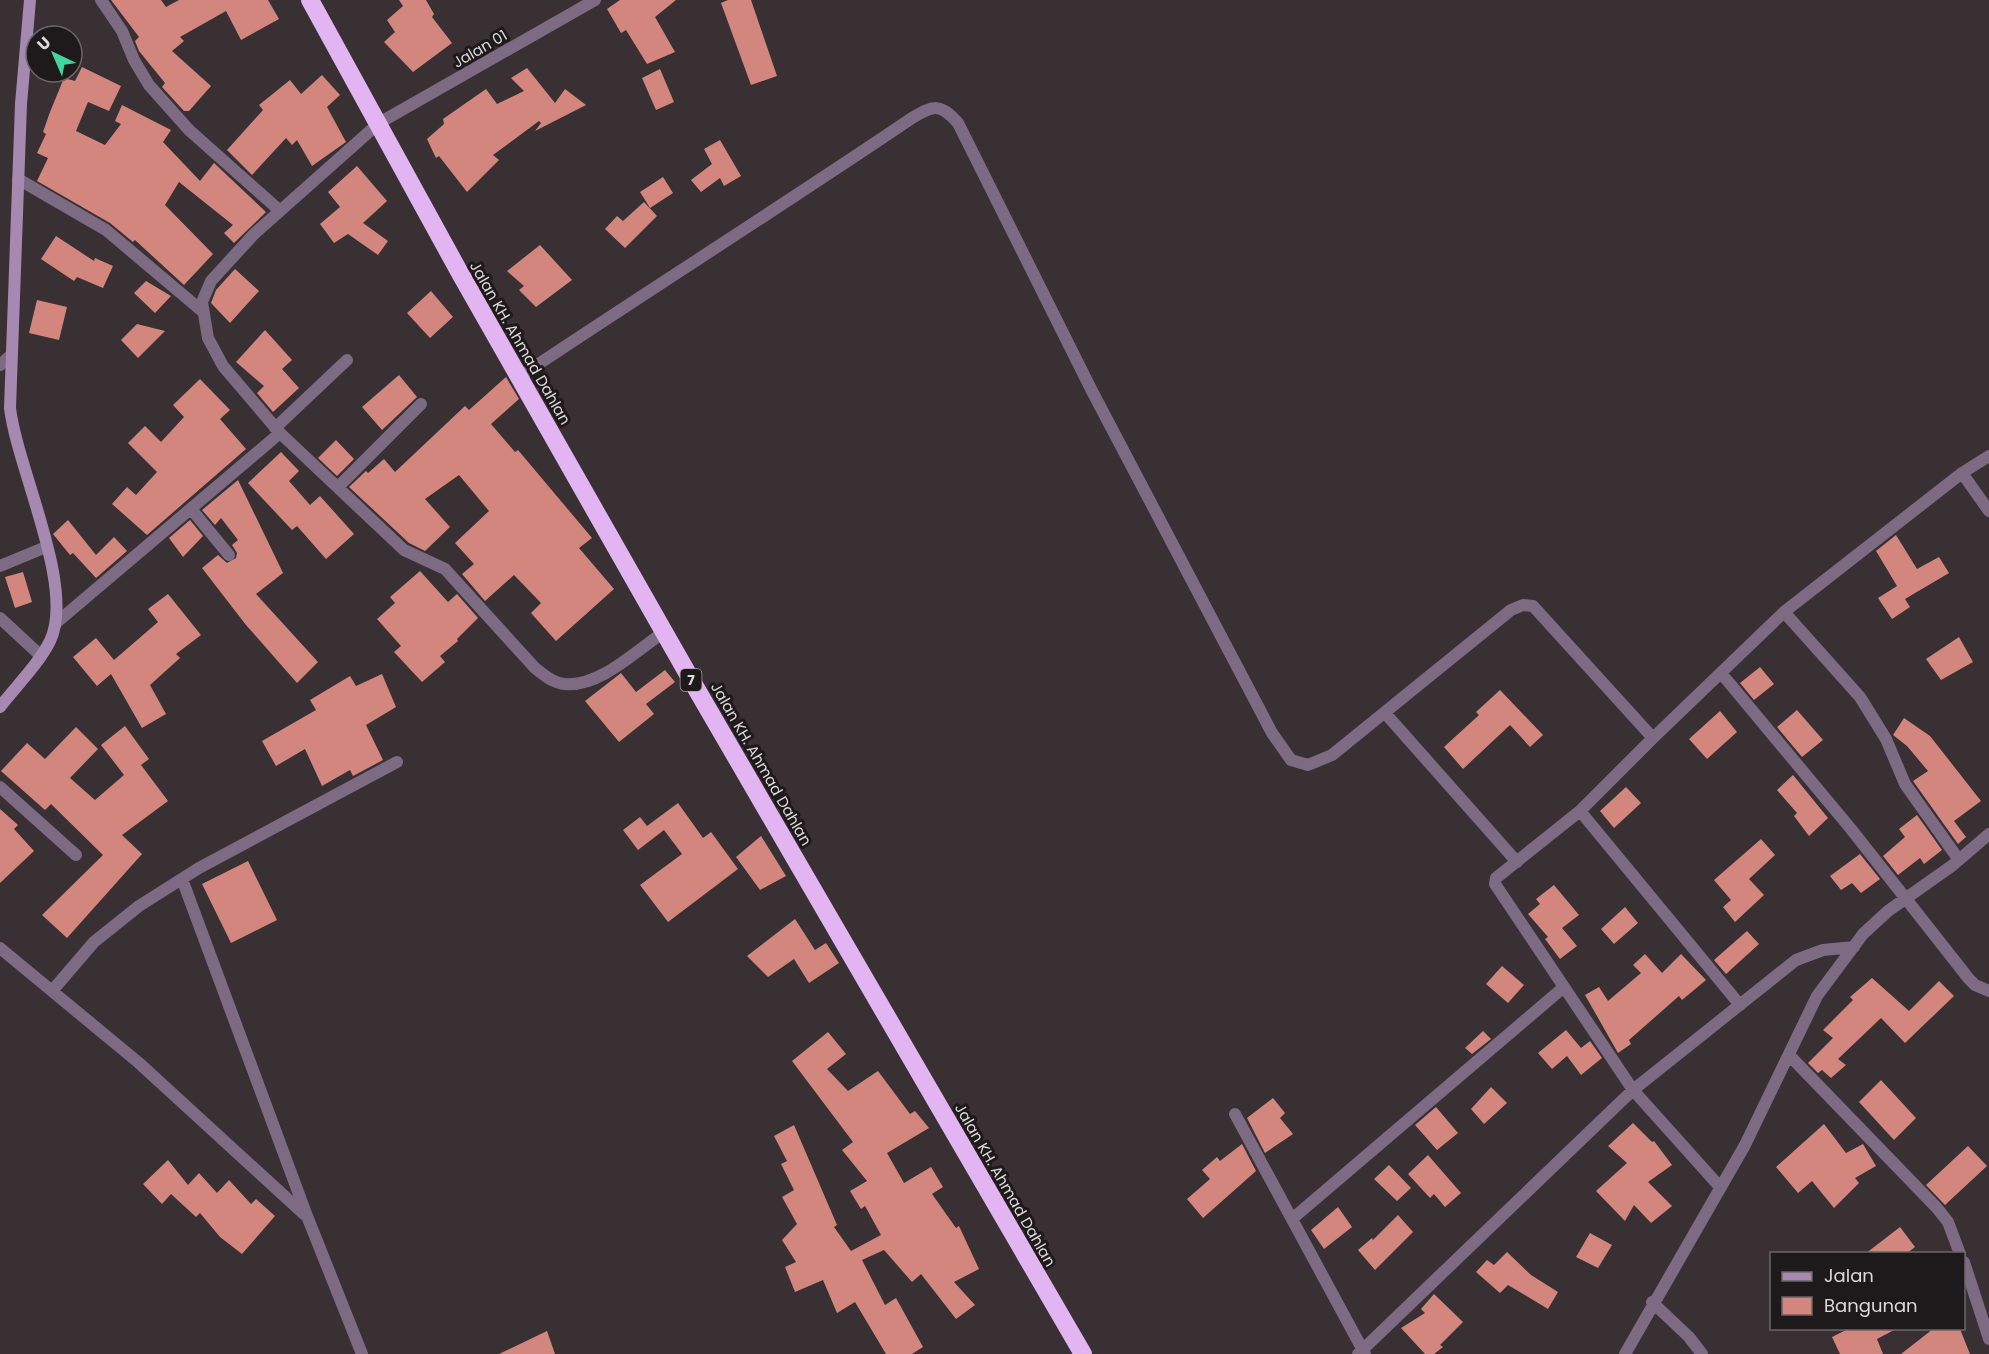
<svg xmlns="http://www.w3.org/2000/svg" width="1989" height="1354" font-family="Poppins,sans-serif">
<rect width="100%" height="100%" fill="#393034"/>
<path fill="#d3867e" d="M111,0H161L166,7L179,0H268L279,19L241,40L226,11L180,37L184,41L172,51L211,86L189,111H184L162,87L165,83L139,51L135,41L139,37Z
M399,0H426L434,14L432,17L452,43L413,72L384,42L395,32L387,20L403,6Z
M620,0H676L655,17L675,52L647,64L626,30L621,33L607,9Z
M728,0H751L777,76L751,85L721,3Z
M82,67L121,86L109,111L88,102L76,131L105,145L121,124L115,121L122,105L171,130L163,142L200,181L214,163L266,212L234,243L224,233L233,225L179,182L165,205L213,254L184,285L135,240L133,242L110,223L37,181L48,158L37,153L46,134L43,132L50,112L64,78L75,81Z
M527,68L555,103L565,89L586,105L535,131L541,123L539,121L493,155L499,160L467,192L439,156L436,158L427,139L444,124L443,119L486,89L497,104L524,91L511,78Z
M660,69L674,102L656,110L642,78Z
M322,75L340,95L327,107L346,142L312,166L297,140L292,145L286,138L252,175L227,150L263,110L259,105L290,80L301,94Z
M720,140L741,176L724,186L720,178L701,192L691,180L712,164L704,149Z
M357,166L387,201L363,223L388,241L378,255L348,234L334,243L320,224L340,207L328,192Z
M663,177L673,193L650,208L640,192Z
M644,202L657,216L625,248L605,229L617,216L623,221Z
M56,236L94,261L95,258L113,266L103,288L77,277L74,281L41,259Z
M540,245L572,280L536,307L519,290L524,286L507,271Z
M235,269L259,291L230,323L211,303L216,290Z
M146,281L171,296L155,313L134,293Z
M431,291L453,317L430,338L407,313Z
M37,300L67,307L59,340L29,333Z
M137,324L165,331L138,358L121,340Z
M265,330L292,360L282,369L299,388L273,412L257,393L264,386L236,362Z
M399,375L417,397L382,430L362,407Z
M506,377L519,399L491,424L515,452L518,450L592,538L579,548L614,589L556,641L531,613L541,603L514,575L485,601L462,574L474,564L455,543L489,511L459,475L425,499L450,527L425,551L409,543L349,487L366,471L368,473L384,459L395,472L465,406L469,410Z
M200,379L230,410L220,419L246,449L147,535L112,504L127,487L136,495L157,472L128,443L145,426L161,442L184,417L173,405Z
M336,440L354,459L337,476L318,458Z
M281,452L299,471L289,481L310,505L320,496L354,534L326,559L297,526L292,530L248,483Z
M238,480L283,573L256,594L318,662L297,683L246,625L202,568L218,555L227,563L236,558L237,553L232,545L238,540L221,518L215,525L202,510Z
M68,520L96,555L114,537L127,551L96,578L73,553L70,555L53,534Z
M190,520L203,536L183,557L169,538Z
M1896,535L1917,569L1939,557L1949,573L1905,599L1910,607L1892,619L1878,598L1897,586L1876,551Z
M420,571L448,602L457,594L478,618L457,639L458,641L440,656L445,662L422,682L394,652L401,646L377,619L395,603L390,597Z
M23,572L32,602L15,608L5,577Z
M168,594L201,635L176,654L180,658L150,685L166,714L142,728L111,674L97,686L73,657L96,638L114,660L158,622L148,609Z
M1959,637L1973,662L1941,680L1926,659Z
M1760,667L1774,684L1754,700L1740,683Z
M665,670L675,682L646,704L654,714L619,742L585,701L621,673L636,692Z
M382,674L396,707L366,725L383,760L353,776L350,770L322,786L305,749L276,766L262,741L316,710L310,700L350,676L356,686Z
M1500,690L1543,735L1530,747L1510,725L1463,769L1444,747L1479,715L1476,712Z
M1797,710L1823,740L1802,757L1777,727Z
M1720,711L1737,732L1707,759L1689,739Z
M1904,718L1930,736L1981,801L1954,821L1966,837L1958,844L1913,781L1928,771L1907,746L1893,735Z
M125,726L149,759L141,765L168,801L122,835L142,854L67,938L42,915L103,855L51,804L45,810L1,771L27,743L45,759L76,727L98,749L70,778L95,800L124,775L101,745Z
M1793,775L1828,818L1809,836L1794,816L1797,813L1777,790Z
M1626,787L1641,803L1614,828L1600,811Z
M678,803L703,838L711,832L738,869L668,922L640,885L682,854L664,830L638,850L623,830L640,817L647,826Z
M0,809L18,825L14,829L34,851L0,883Z
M1917,815L1942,850L1924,864L1920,858L1898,875L1883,856L1905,837L1899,829Z
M761,836L786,876L760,890L736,857Z
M1761,839L1775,855L1749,879L1764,895L1735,922L1723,907L1731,900L1714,880Z
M1860,854L1880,879L1861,893L1852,883L1841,890L1830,876Z
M248,861L277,920L231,943L202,884Z
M1554,885L1579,915L1562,928L1577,946L1560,959L1545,939L1548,937L1528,914L1540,904L1536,899Z
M1625,907L1638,923L1614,944L1601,929Z
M795,919L815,950L826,943L839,963L809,983L794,959L768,977L747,956Z
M1747,931L1759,944L1726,974L1714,960Z
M1645,954L1662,973L1681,954L1706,980L1682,1000L1679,996L1629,1040L1631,1044L1618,1053L1585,995L1599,987L1608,1001L1641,973L1633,965Z
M1502,966L1524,985L1508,1003L1486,984Z
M1872,978L1909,1011L1939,981L1954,996L1905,1043L1881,1018L1838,1059L1846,1065L1831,1078L1822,1070L1818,1073L1808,1063L1833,1038L1823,1030L1853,1000L1850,997Z
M1566,1030L1581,1048L1590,1041L1602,1058L1581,1075L1567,1056L1552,1069L1538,1053Z
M1483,1031L1491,1039L1472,1054L1465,1048Z
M828,1032L846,1054L827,1069L848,1091L878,1071L910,1114L915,1111L929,1128L887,1153L904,1183L931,1167L943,1187L932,1194L956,1228L959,1226L979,1269L954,1282L975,1305L956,1319L921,1274L912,1282L884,1250L862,1260L885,1305L896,1298L923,1347L912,1354H886L855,1302L837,1313L823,1280L795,1292L785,1267L796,1262L782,1240L797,1224L782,1197L794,1190L781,1164L787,1161L774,1136L794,1125L837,1225L834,1227L851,1251L881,1235L865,1206L861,1209L850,1191L867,1181L842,1150L853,1142L792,1061Z
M1881,1080L1916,1118L1894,1140L1859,1102Z
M1491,1087L1507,1103L1484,1124L1471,1109Z
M1273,1098L1285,1113L1280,1118L1293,1134L1265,1153L1247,1118Z
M1436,1107L1458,1133L1437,1150L1415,1125Z
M1633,1123L1652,1142L1654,1141L1672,1165L1648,1182L1672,1206L1651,1223L1634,1205L1625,1221L1596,1191L1627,1163L1608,1146Z
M1824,1124L1846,1153L1863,1144L1876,1166L1855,1178L1859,1183L1834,1208L1812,1181L1798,1193L1776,1167Z
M1242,1144L1256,1171L1203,1218L1187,1199L1210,1179L1202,1170L1217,1157L1220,1161Z
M1968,1146L1987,1166L1945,1205L1926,1185Z
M1428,1155L1461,1193L1445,1207L1434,1194L1430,1198L1408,1174Z
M168,1160L188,1185L199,1173L217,1193L229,1180L251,1204L256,1199L275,1216L242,1254L220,1237L200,1213L196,1217L171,1194L162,1204L143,1184Z
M1389,1165L1411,1188L1397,1201L1374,1179Z
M1338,1207L1352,1227L1324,1249L1311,1230Z
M1398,1215L1413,1232L1375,1270L1358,1250L1372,1238L1373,1240Z
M1900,1227L1915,1247L1906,1254H1865Z
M1590,1233L1612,1245L1598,1268L1576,1257Z
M1507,1252L1531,1275L1558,1292L1548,1309L1508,1285L1500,1293L1476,1272L1487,1260L1494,1265Z
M1434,1294L1463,1322L1440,1345L1443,1347L1434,1354H1425L1401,1328L1425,1313L1421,1309Z
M1848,1329H1896L1877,1339L1883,1354H1840L1832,1337Z
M1933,1329H1960L1970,1354H1901Z
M547,1331L555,1354H499Z"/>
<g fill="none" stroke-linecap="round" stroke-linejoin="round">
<path stroke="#7d6a83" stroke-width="12" d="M101,0L122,31L134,60L149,85L189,130L279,210
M595,0L379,123L254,234L211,281L202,302L208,338L223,366L280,433L404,550L445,569L535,668C544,675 553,683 564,684C599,688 637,650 664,632
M18,179L106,230L202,311
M0,365L11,355
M519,377C649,290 782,206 912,118C934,105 940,103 958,123L1092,391L1272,733L1291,760L1308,765L1332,755L1511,610L1523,605L1533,606L1653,738L1784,612L1962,473L1989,456
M275,428L347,360
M1962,473L1989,511
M338,487L421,404
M192,510L229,555
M0,566L46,547
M1784,612L1860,697L1886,739L1905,784L1959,860
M0,618L41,656
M56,623L280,433
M1721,673L1851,829L1969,979L1975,985L1989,991
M1385,713L1517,862
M1653,738L1580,811L1496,878L1495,884L1633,1090L1720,1187
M0,787L76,855
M1580,811L1740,1005
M182,879L307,1216L362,1354
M0,948L139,1063L304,1214
M52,991L94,942L139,906L199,868L397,762
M1790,1056L1937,1208L1948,1222L1960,1254
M1235,1114L1365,1354
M1292,1219L1564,987
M1964,1262L1989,1339
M1652,1302L1689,1337L1702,1354
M1358,1354L1633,1090L1796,960L1823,950L1854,947
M1625,1354L1745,1145L1817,996L1863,934L1888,911L1953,865L1989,834"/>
<path stroke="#a689b0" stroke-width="12" d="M0,707C16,686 38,665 50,641C76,588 17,468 10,408L21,104L30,0"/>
<path stroke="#e2b5f2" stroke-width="18" d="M310,0L461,275L697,690L1083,1354"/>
</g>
<g text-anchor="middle" stroke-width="6" stroke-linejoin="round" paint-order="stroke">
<rect fill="#1e191b" stroke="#a59fa1" stroke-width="1.5" x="680.5" y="669" width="21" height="22" rx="4.5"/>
<g font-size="14" font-weight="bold" fill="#dfd9db">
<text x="691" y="685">7</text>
</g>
<g font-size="15" fill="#dfd9db" stroke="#1e191b">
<text transform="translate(480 49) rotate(-30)" y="5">Jalan 01</text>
<text transform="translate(520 343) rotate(60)" y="5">Jalan KH. Ahmad Dahlan</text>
<text transform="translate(761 764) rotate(60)" y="5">Jalan KH. Ahmad Dahlan</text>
<text transform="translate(1005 1185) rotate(60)" y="5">Jalan KH. Ahmad Dahlan</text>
</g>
</g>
<rect x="1770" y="1252" width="195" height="78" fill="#1e191b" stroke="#6b6668" stroke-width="1.5"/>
<rect x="1782" y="1272" width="30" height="9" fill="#a689b0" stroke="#6b6668" stroke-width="1.5"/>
<text x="1824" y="1282" font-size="18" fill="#dfd9db">Jalan</text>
<rect x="1782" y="1297" width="30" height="18" fill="#d3867e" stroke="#6b6668" stroke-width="1.5"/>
<text x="1824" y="1312" font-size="18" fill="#dfd9db">Bangunan</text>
<g transform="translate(54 54) rotate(316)"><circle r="28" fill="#1e191b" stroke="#6b6668" stroke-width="1.5"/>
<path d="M0-4.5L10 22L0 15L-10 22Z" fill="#43d4a0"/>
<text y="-9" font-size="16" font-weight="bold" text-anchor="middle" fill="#dfd9db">U</text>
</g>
</svg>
